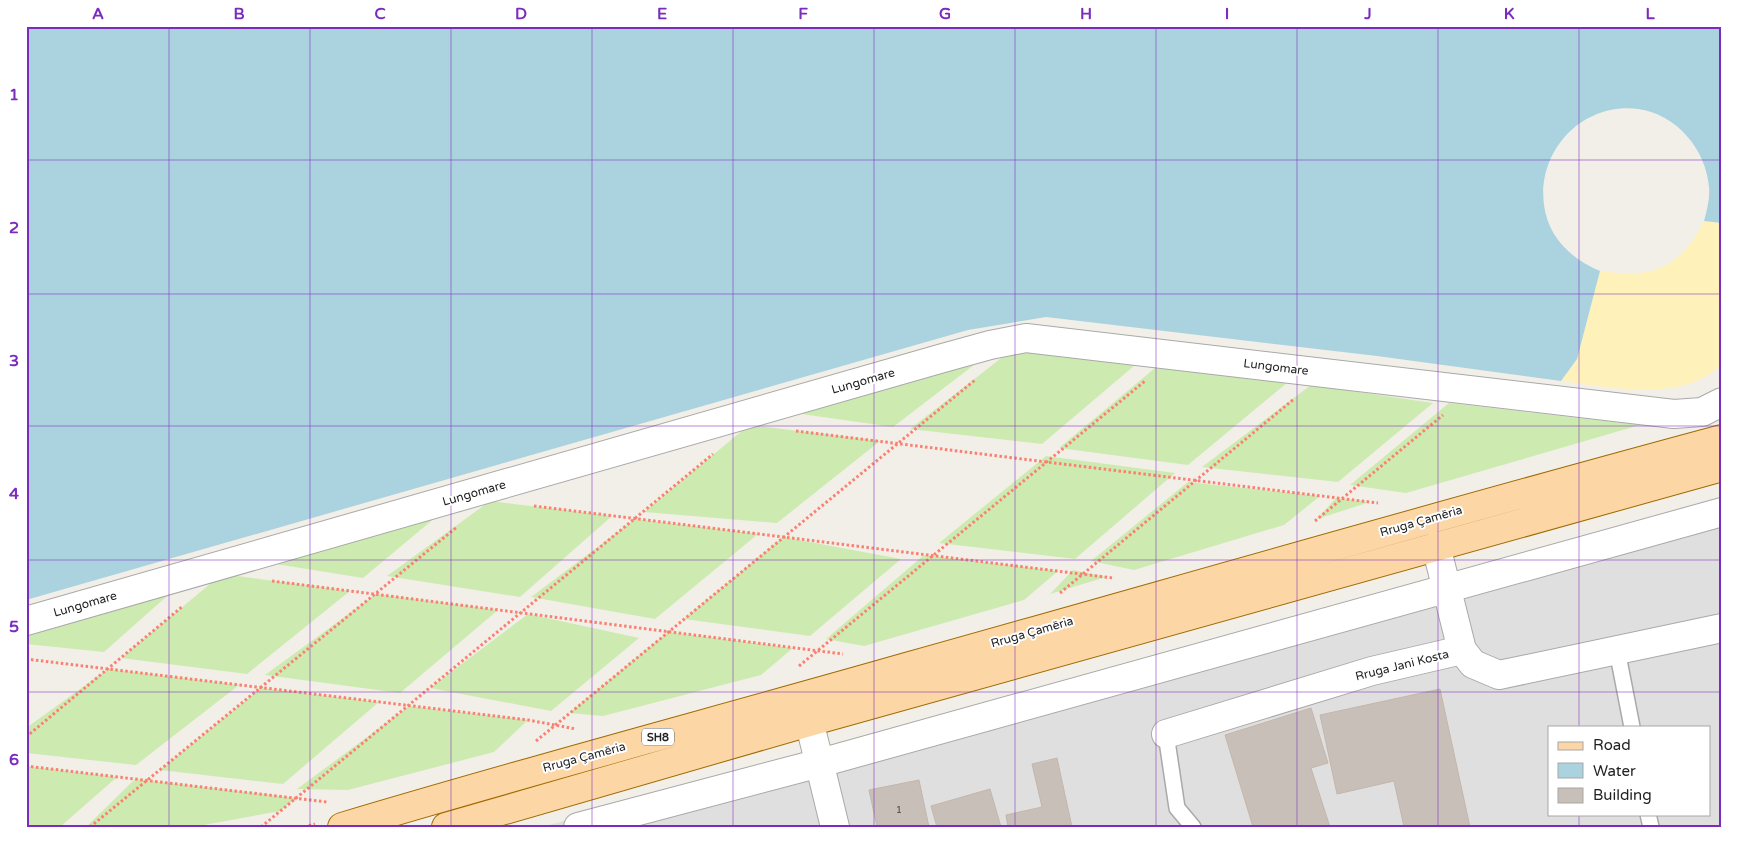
<svg xmlns="http://www.w3.org/2000/svg" width="1748" height="853" font-family="'Varela Round',sans-serif">
<rect width="100%" height="100%" fill="#f2efe9"/>
<path fill="#e0dfdf" fill-rule="evenodd" d="M1722,496V827H542L884,734L1721,500ZM1549,727H1709V814H1549Z"/>
<path fill="#cdebb0" d="M1004,342L893,427L766,409Z
M1018,345L1141,360L1042,444L910,429Z
M1161,363L1288,382L1188,465L1059,448Z
M1311,385L1433,403L1338,482L1202,467Z
M1449,403L1640,425L1406,493L1350,485Z
M749,425L880,441L777,523L644,512Z
M1046,456L1175,473L1075,559L939,543Z
M1188,482L1320,496L1284,525L1134,570L1091,561Z
M460,497L363,578L244,559Z
M1336,498L1370,502L1317,519Z
M490,501L612,516L520,597L387,576Z
M635,519L758,534L655,619L531,597Z
M783,537L901,559L810,636L684,619Z
M924,555L1058,571L1024,600L864,646L826,639Z
M1073,570L1106,577L1050,594Z
M192,574L104,652L26,644V621Z
M222,574L350,591L247,674L121,658Z
M376,594L498,610L400,693L265,675Z
M528,614L639,638L551,711L430,688Z
M668,632L793,648L761,675L603,716L569,713Z
M108,669L239,685L136,765L26,753V728Z
M261,688L379,702L283,784L160,770Z
M409,706L528,720L494,752L348,790L297,789Z
M26,766L117,777L60,827H26Z
M135,779L296,798L280,811L193,827H86Z"/>
<path fill="#fff1ba" d="M1704,221L1722,223V364C1682,404 1610,387 1561,381L1577,359L1600,271C1651,279 1680,269 1704,221Z"/>
<path fill="#aad3df" d="M26,26H1722V223L1704,221C1707,210 1710,199 1709,187C1706,149 1676,114 1638,109C1582,102 1537,151 1544,205C1548,237 1571,259 1600,271L1577,359L1561,381L1377,356L1046,317L968,330L26,600Z"/>
<path fill="#c7bfb8" stroke="#c4b6ab" d="M1440,689L1470,827H1404L1394,781L1337,794L1320,715Z
M1311,708L1328,763L1311,768L1330,827H1253L1225,735Z
M1057,758L1072,827H1008L1006,815L1042,807L1032,764Z
M919,780L929,827H877L869,790Z
M990,789L1001,827H937L931,806Z"/>
<g fill="none" stroke-linecap="round" stroke-linejoin="round">
<defs>
<path id="lane" d="M1617,650L1632,727
M1166,734L1177,808L1193,827
M1648,814L1651,827"/>
<path id="street" d="M1436,546L1462,650
M26,621L943,358L990,345L1026,338L1674,414L1702,412L1722,402
M804,700L835,827
M1166,734L1372,671L1462,650L1473,664L1499,675L1722,628
M578,827L820,763L1722,512"/>
<path id="primary" d="M342,827C531,770 721,720 910,666C1181,590 1450,512 1722,439
M446,827L809,722L1722,467"/>
</defs>
<use href="#lane" stroke="#a9a9a9" stroke-width="18"/>
<use href="#street" stroke="#a9a9a9" stroke-width="30"/>
<use href="#primary" stroke="#a06b00" stroke-width="30"/>
<path stroke="#fa8072" stroke-width="3" stroke-dasharray="2.5 2.5" stroke-linecap="butt" d="M796,431L1378,503
M534,506L1113,578
M1315,521L1443,415
M272,581L843,654
M1060,593L1294,399
M26,659L528,720L576,729
M799,666L1145,381
M26,737L183,606
M536,741L975,380
M26,766L327,802
M90,827L457,527
M261,827L713,454
M304,827L315,824"/>
<use href="#lane" stroke="#fff" stroke-width="15"/>
<use href="#street" stroke="#fff" stroke-width="28"/>
<use href="#primary" stroke="#fcd6a4" stroke-width="28"/>
</g>
<path fill="none" stroke="#7b2cbf" stroke-width="1" stroke-opacity="0.55" d="M169,26V827M310,26V827M451,26V827M592,26V827M733,26V827M874,26V827M1015,26V827M1156,26V827M1297,26V827M1438,26V827M1579,26V727M26,160H1722M26,294H1722M26,426H1722M26,560H1722M26,692H1722M1579,814V827"/>
<g text-anchor="middle" stroke-width="4" stroke-linejoin="round" paint-order="stroke">
<g font-size="10" fill="#4b4948">
<text x="899" y="813">1</text>
</g>
<rect fill="#fff" stroke="#646464" stroke-width="1" x="642" y="728.5" width="32" height="17" rx="4"/>
<g font-size="11" font-weight="bold" fill="#222">
<text x="658" y="741">SH8</text>
</g>
<g font-size="12" fill="#222" stroke="#fff">
<text transform="translate(1276 367) rotate(7)" y="4">Lungomare</text>
<text transform="translate(863 381) rotate(-16)" y="4">Lungomare</text>
<text transform="translate(474 493) rotate(-16)" y="4">Lungomare</text>
<text transform="translate(1421 521) rotate(-16)" y="4">Rruga Çamëria</text>
<text transform="translate(85 604) rotate(-16)" y="4">Lungomare</text>
<text transform="translate(1032 632) rotate(-16)" y="4">Rruga Çamëria</text>
<text transform="translate(1402 665) rotate(-14)" y="4">Rruga Jani Kosta</text>
<text transform="translate(584 757) rotate(-15)" y="4">Rruga Çamëria</text>
</g>
</g>
<rect width="1748" height="853" fill="none" stroke="#ffffff" stroke-width="55"/>
<rect x="1548" y="726" width="162" height="90" fill="#ffffff" stroke="#a7a7a7"/>
<rect x="1558" y="742" width="25" height="8" fill="#fcd6a4" stroke="#a7a7a7"/>
<text x="1593" y="750" font-size="15" fill="#222222">Road</text>
<rect x="1558" y="763" width="25" height="15" fill="#aad3df" stroke="#a7a7a7"/>
<text x="1593" y="776" font-size="15" fill="#222222">Water</text>
<rect x="1558" y="788" width="25" height="15" fill="#c7bfb8" stroke="#a7a7a7"/>
<text x="1593" y="800" font-size="15" fill="#222222">Building</text>
<rect x="28" y="28" width="1692" height="798" fill="none" stroke="#7b2cbf" stroke-width="2"/>
<g font-size="16" text-anchor="middle" font-weight="bold" fill="#7b2cbf">
<text x="98" y="19">A</text>
<text x="239" y="19">B</text>
<text x="380" y="19">C</text>
<text x="521" y="19">D</text>
<text x="662" y="19">E</text>
<text x="803" y="19">F</text>
<text x="945" y="19">G</text>
<text x="1086" y="19">H</text>
<text x="1227" y="19">I</text>
<text x="1368" y="19">J</text>
<text x="1509" y="19">K</text>
<text x="1650" y="19">L</text>
<text x="14" y="100">1</text>
<text x="14" y="233">2</text>
<text x="14" y="366">3</text>
<text x="14" y="499">4</text>
<text x="14" y="632">5</text>
<text x="14" y="765">6</text>
</g>
</svg>
